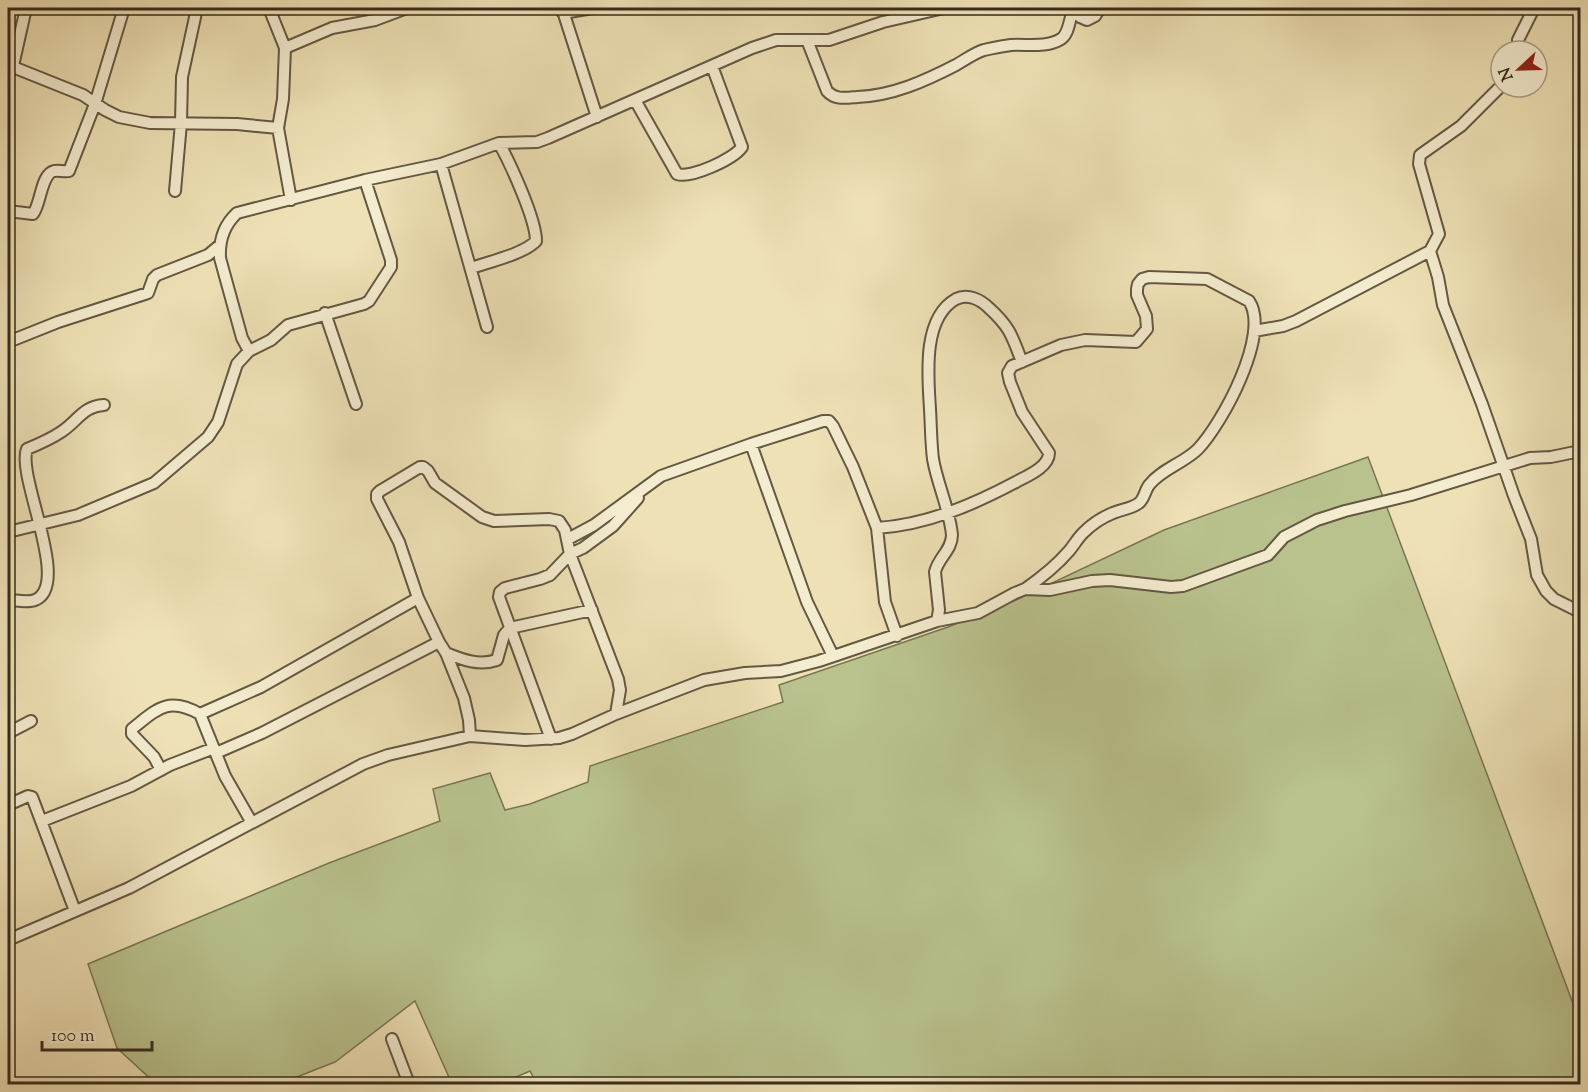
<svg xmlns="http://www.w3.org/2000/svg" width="1588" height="1092" font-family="'Sorts Mill Goudy',serif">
<rect width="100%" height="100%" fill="#eee1b5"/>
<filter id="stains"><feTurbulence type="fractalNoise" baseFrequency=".00333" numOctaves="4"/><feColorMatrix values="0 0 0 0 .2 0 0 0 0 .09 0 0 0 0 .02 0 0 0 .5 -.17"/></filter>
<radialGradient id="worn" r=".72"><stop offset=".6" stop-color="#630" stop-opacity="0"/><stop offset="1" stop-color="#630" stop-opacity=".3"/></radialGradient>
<path fill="#b9c28d" stroke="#787655" stroke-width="1.5" d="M1368,457L1580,1022V1084H537L530,1071L500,1084H452L415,1001L335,1062L279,1084H156L117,1048L88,964L329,863L440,821L433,789L490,773L505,810L530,804L588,782L590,766L783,702L779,685L948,627L1016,600L1164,530Z"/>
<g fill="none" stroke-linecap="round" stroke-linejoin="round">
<defs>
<path id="minor" d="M269,8L285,48L283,99L278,128L291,200
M562,8L597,117
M1072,8L1080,17L1087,20L1095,16L1100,8
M563,13L593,8
M807,40L827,91C835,100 845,98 857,97C892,96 925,81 956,65C965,60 974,53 984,50C993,48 1002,46 1011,45C1026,44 1047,48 1061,39C1069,34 1069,20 1073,11
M285,48L332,28L375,20L407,8
M1520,51L1518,40L1534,8
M8,65L83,95L105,110L119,117L150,123L237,124L278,128
M13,66L26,8
M635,100L677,174C690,179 734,159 742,147L712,66
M441,164L487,327
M175,191L181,123L182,77L197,8
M8,211L33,214C41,204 41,174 54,171C59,170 64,172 69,171L95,104L124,8
M1430,251L1438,277L1443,305L1482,404L1514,496L1531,539L1537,575L1546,591L1554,599L1580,612
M471,268C488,262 524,254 536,241C536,219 510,163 499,143
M325,313L356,404
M1254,331L1283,326L1296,321L1430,251L1439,234L1419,164L1420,155L1461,126L1501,86
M8,342L58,322L148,293L153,279L157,275L208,255L220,245
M249,351L242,338L220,258C219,240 224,225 237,213L365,180
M751,444L807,602L833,656
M877,528C926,525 973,505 1016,482C1027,476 1049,467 1049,453L1022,412L1010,382L1008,373L1012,366L1061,345L1085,340L1136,342L1147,329L1146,316L1137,295V289L1138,284L1142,279L1149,277L1207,279L1249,301C1271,334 1222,424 1198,449C1184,463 1162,469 1150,484C1145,489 1145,498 1139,503C1131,509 1122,509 1113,513C1103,517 1091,525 1083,533C1078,538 1074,545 1069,551C1056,566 1041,578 1025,589
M8,532L78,515L154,483L208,437L218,422L237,364L249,351L271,340L288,325L364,304L369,301L391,267V260L365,180L441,164L499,143L537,142L548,138L752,48L776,40H829L883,22L944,8
M568,539L594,525L661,476L751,444L823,421H829L833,426L853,467L877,528L885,602L897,636
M8,600C15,600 28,603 35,600C72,585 16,476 27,449C39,444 51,439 61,432C77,422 83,406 104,405
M937,621L939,610L935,572C938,558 952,550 952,535C950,511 937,483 933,459C931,443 931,426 930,409C928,376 922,318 956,299C968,293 981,300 989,308C1010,327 1012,336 1022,362
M446,653C463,660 479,666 497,660L504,635L510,628L592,610
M200,714L261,687L418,598
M8,733L31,721
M470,736L469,720L464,698L446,653L439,642L418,598L399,542L377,499V494L380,491L420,467H423L428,471L435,483L482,517L494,521L549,519L559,521L565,530L570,554L618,679L620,690L616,714
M551,739L499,597L500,592L505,588L540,579L550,575L570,554L583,548L613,526L638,498
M216,753L262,733L439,642
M161,770L154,757L132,734V729C157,709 168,696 200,714L225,776L252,823
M8,805L28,796L32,797L75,911
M42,821L131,786L170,765L214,748
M8,940L129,888L363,764L388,755L470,736L525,740L559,738L572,734L616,714L704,680L745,673L781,671L819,661L937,621L978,613L1015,593L1025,589L1050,590L1092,581L1110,580L1171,587L1183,586L1268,555L1284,537L1317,520L1345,511L1411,495L1530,458L1551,457L1580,451
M392,1039L409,1084"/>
</defs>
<use href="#minor" stroke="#645843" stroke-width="14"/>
<use href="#minor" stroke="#f4eccf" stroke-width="10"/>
</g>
<rect width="1588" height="1092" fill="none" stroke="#eee1b5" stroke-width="30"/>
<rect x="9" y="9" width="1570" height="1074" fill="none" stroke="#362b1d" stroke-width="3"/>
<rect x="15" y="15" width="1558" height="1062" fill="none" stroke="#362b1d" stroke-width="1.5"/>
<g transform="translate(1519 69) rotate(248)"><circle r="28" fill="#f4eccf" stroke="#a89f88" stroke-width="1.5"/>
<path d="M0-4.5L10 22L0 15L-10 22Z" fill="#8f2418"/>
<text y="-9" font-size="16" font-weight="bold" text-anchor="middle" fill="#362b1d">N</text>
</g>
<path d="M42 1041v9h110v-9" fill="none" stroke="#362b1d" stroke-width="3"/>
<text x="51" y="1041" font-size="18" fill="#362b1d" stroke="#f4eccf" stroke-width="4.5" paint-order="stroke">100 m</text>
<rect width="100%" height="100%" filter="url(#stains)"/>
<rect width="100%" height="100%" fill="url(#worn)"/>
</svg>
